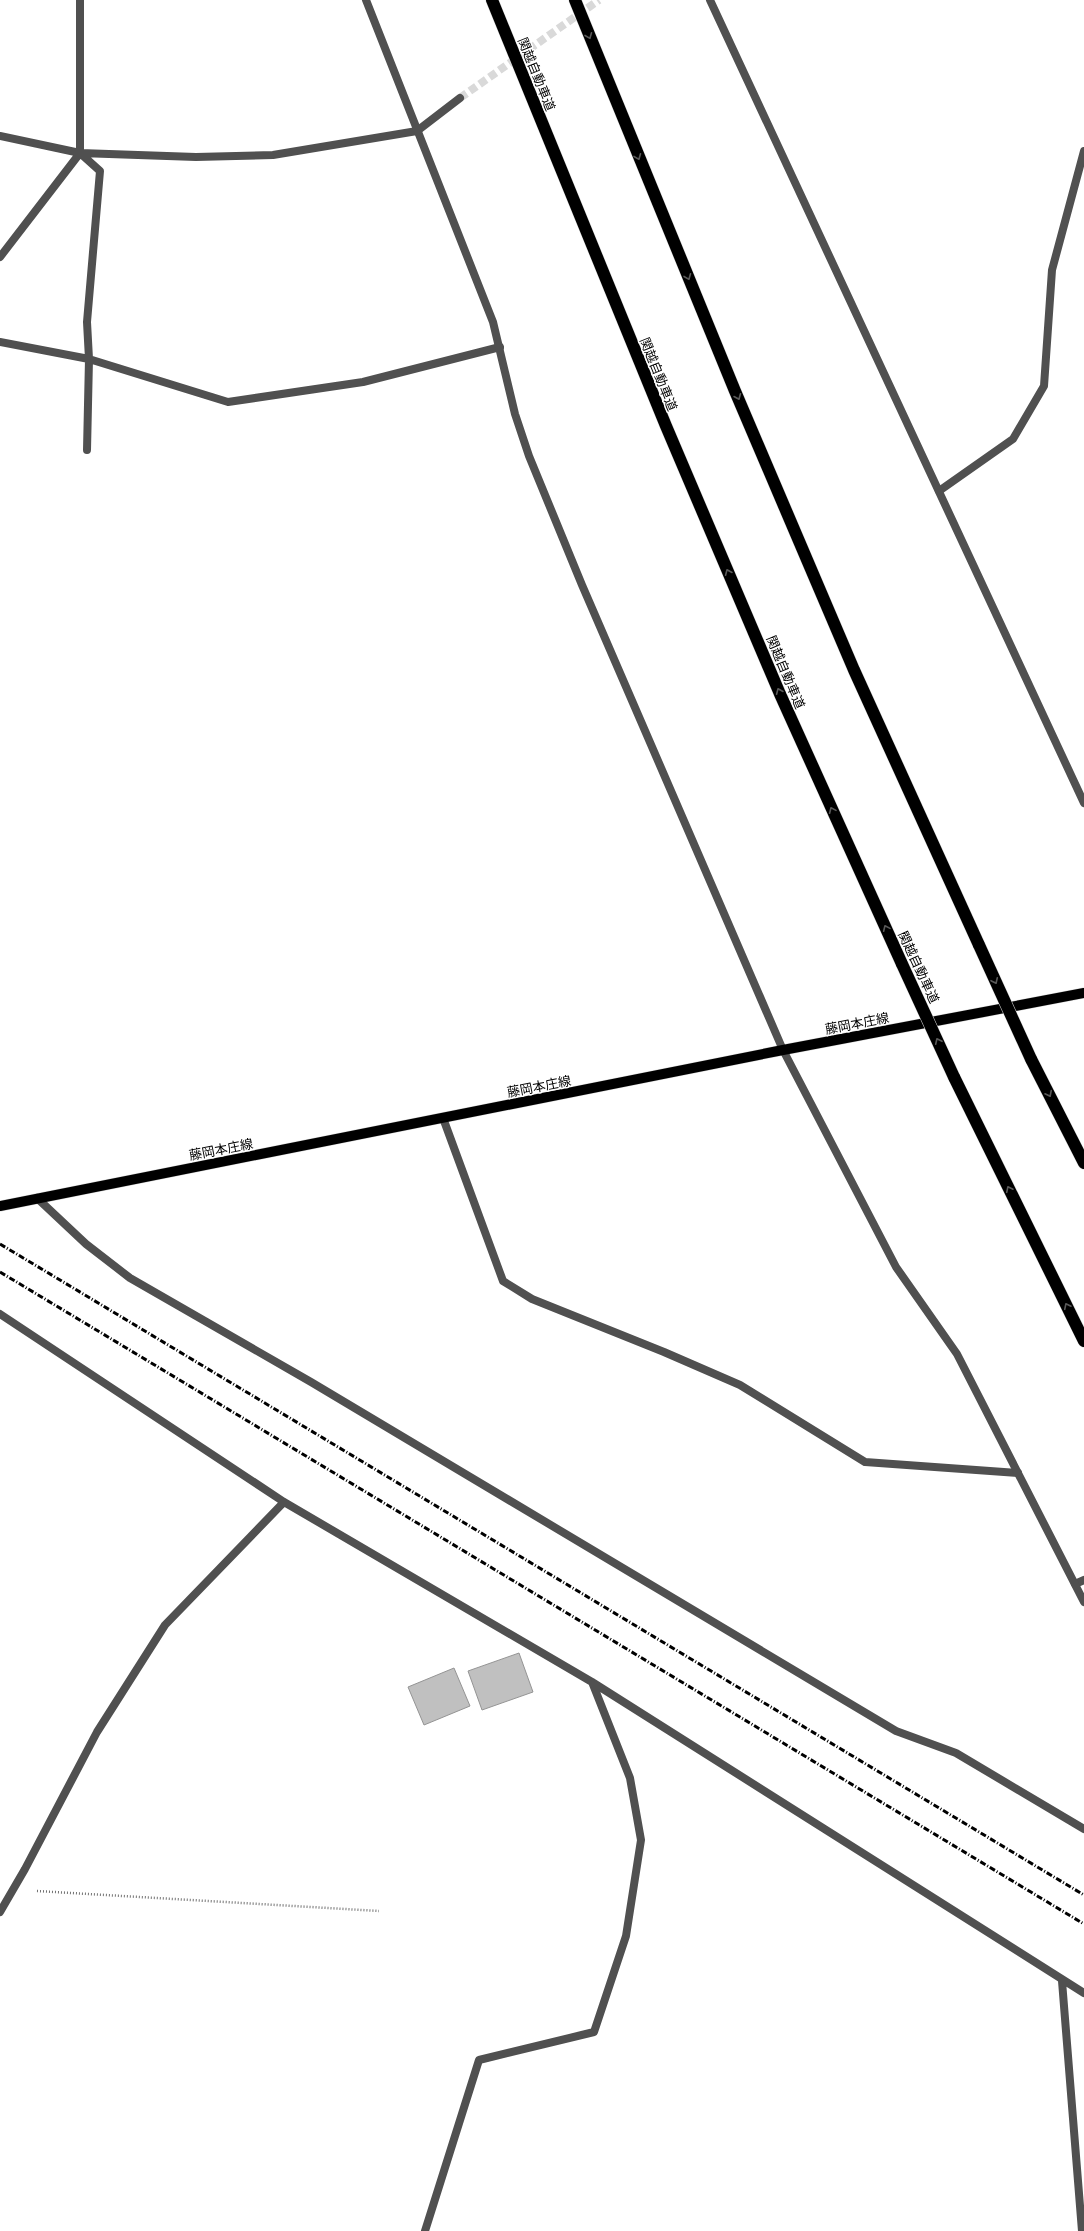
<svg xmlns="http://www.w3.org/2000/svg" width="1084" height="2231" font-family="'Public Sans','Noto Sans JP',sans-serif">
<rect width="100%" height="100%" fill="#fff"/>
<path fill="#c0c0c0" stroke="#949494" d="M519,1653L533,1692L482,1710L468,1671Z
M454,1668L470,1706L424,1725L408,1687Z"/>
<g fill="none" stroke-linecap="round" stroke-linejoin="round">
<path stroke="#d9d9d9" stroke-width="8" stroke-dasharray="8 4" stroke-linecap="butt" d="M460,98L599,0"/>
<defs>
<path id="primary" d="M0,1206L783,1050L1084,993"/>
<path id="motorway" d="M492,0L666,426L780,694L902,964
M575,0L735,391L854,670L979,945
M1031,1059L1084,1163
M954,1077L1084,1341"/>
</defs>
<use href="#primary" stroke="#dbdbdb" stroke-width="11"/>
<use href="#motorway" stroke="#dbdbdb" stroke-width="13"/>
<path stroke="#727272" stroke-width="2.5" stroke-dasharray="1 2" stroke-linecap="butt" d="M37,1891L379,1911"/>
<path stroke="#505050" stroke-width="8" d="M939,491L1013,439L1044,386L1052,270L1084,151"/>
<path stroke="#505050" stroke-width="8" d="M710,0L1084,803
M0,136L80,153L196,157L273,155L417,131L460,98
M80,153L100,171L87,322L89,359L87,450
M0,257L80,153V0
M0,342L89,359L228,402L363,382L500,347
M443,1118L503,1281L532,1299L664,1352L740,1385L865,1462L1018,1473
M37,1198L86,1244L130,1278L311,1382L896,1731L956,1753L1084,1829
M0,1314L284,1502L592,1682L1084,1993
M1075,1584L1084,1580
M0,1912L25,1869L97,1732L165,1625L284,1502
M1062,1981L1082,2231
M425,2231L479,2060L594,2032L626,1936L641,1840L630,1778L592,1682"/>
<path stroke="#505050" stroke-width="8" d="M366,0L493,322L515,414L529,456L582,585L783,1050L896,1267L957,1354L1084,1602"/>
<use href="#primary" stroke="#000" stroke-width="10"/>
<use href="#motorway" stroke="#000" stroke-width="12"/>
<path stroke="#000" stroke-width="3" stroke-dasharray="6 2 1 2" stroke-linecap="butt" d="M0,1244L1084,1895
M0,1272L1084,1924"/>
<defs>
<path id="motorway-bridge" d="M979,945L1031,1059
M902,964L954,1077"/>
</defs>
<use href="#motorway-bridge" stroke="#dbdbdb" stroke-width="13" stroke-linecap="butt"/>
<use href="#motorway-bridge" stroke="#000" stroke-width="12"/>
</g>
<defs><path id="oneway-chevron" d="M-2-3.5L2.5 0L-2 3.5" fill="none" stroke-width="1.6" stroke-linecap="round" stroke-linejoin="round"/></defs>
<g stroke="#595959">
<use href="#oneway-chevron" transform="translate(589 36) rotate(68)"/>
<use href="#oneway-chevron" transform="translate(638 157) rotate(68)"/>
<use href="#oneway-chevron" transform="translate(688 277) rotate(68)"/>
<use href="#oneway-chevron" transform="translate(738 397) rotate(67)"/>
<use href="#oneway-chevron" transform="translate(728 572) rotate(-113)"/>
<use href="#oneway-chevron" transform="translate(779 691) rotate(-113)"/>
<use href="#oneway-chevron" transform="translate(832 810) rotate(-114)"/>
<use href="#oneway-chevron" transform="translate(886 928) rotate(-114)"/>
<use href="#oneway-chevron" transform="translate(995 981) rotate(65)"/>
<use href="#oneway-chevron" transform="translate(938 1041) rotate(-115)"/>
<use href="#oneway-chevron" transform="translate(1049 1094) rotate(63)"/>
<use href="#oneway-chevron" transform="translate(1009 1189) rotate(-116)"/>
<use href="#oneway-chevron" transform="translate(1067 1306) rotate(-116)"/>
</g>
<g text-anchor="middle" stroke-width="3" stroke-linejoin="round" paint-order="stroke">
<g font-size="13" fill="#000" stroke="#fff">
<text transform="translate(537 74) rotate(68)" y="5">関越自動車道</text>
<text transform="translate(659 374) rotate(68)" y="5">関越自動車道</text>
<text transform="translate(786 672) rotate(67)" y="5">関越自動車道</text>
<text transform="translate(919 967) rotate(65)" y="5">関越自動車道</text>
<text transform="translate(857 1023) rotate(-11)" y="5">藤岡本庄線</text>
<text transform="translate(539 1086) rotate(-11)" y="5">藤岡本庄線</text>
<text transform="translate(221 1149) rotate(-11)" y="5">藤岡本庄線</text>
</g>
</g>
</svg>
